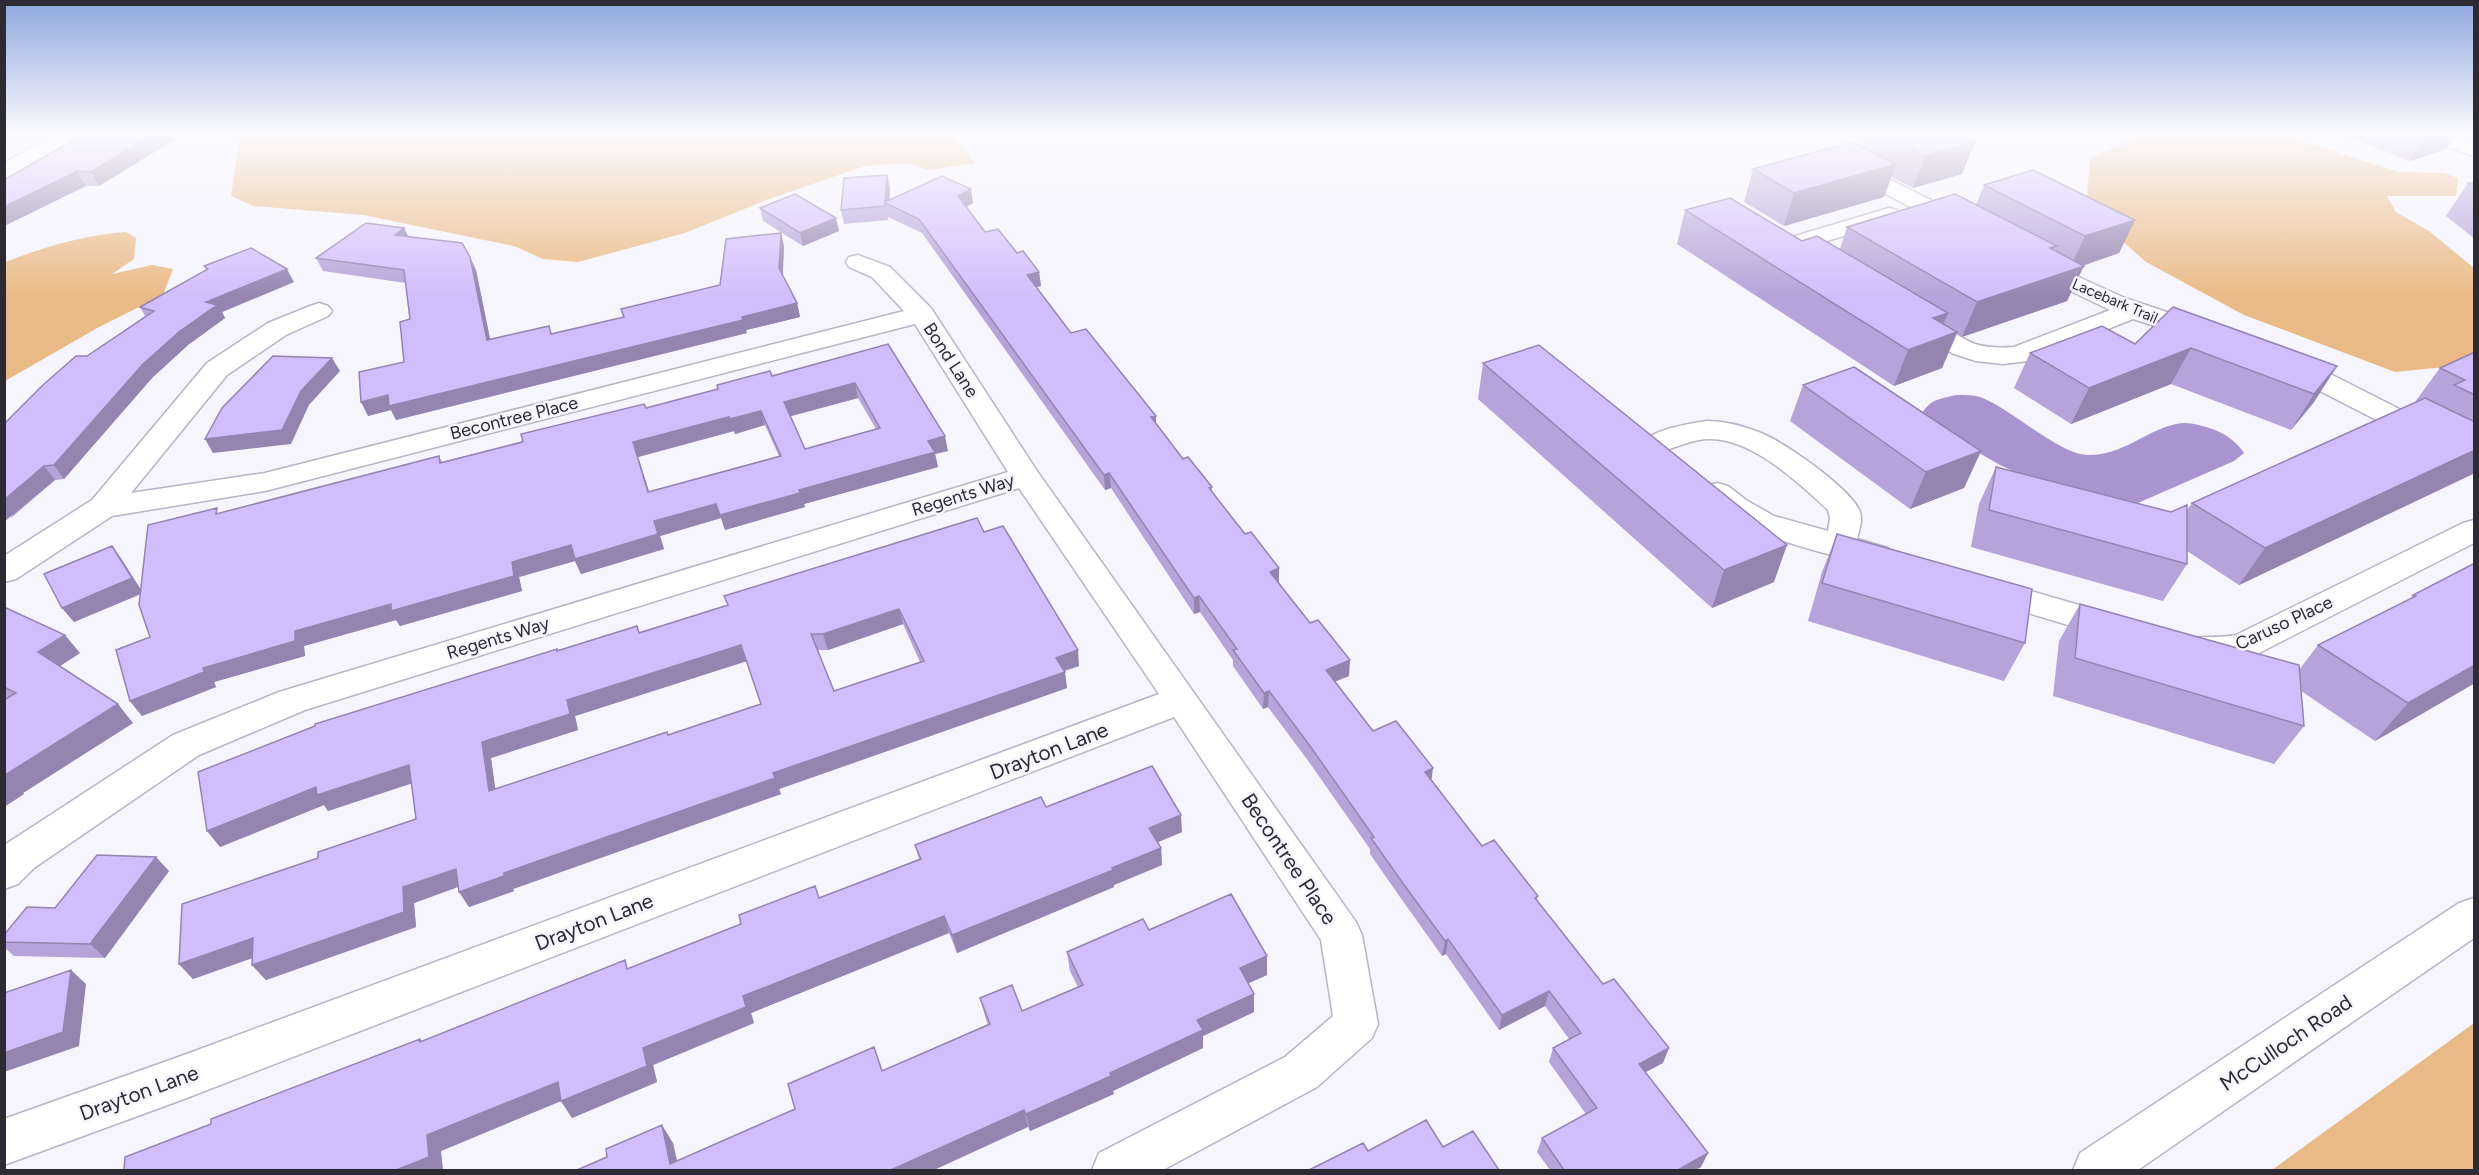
<svg xmlns="http://www.w3.org/2000/svg" width="2479" height="1175" font-family="Figtree,sans-serif">
<rect width="100%" height="100%" fill="#f6f4fd"/>
<path fill="#eaba86" d="M240,134H952L975,163L928,170L908,163L865,166L769,199L685,233L578,262L543,259L514,246L363,215L253,206L231,196Z
M2144,134H2280L2399,172L2444,173L2458,178L2456,196H2387L2396,212L2429,231L2474,268V364L2395,372L2244,315L2146,262L2086,209L2090,158Z
M126,232L136,238L134,259L112,274L152,265L173,269L163,295L99,327L5,381V262C45,247 83,235 126,232Z
M2474,1023V1170H2272Z"/>
<path fill="#a994d0" d="M1957,395C1965,395 1973,395 1980,397C2011,408 2060,456 2089,455C2123,455 2145,431 2176,424C2188,421 2200,425 2212,429C2225,433 2237,442 2244,453L2234,461L2138,503L2028,478L2000,465L1932,426L1922,414C1929,399 1943,398 1957,395Z"/>
<g fill="none" stroke-linecap="round" stroke-linejoin="round">
<defs>
<path id="minor" d="M56,134H80L68,147L4,179V163Z
M2420,134H2451L2474,143V156L2423,139Z
M1848,158L1970,220L1974,225L1970,230L1962,232L1954,230L1840,170L1837,165L1840,160Z
M1889,208L1897,210L1901,215L1897,220L1787,253L1778,251L1775,246L1778,241Z
M858,255L890,267L931,308L1037,471L1356,922L1362,935L1378,1024L1372,1038L1317,1087L1163,1170H1092L1099,1153L1285,1057L1333,1016L1321,940L1174,717L184,1099L4,1165V1119L184,1055L1159,694L1019,488L305,710L199,755L34,868L18,884L4,889L6,844L173,735L279,692L1008,472L915,324L265,491L112,516L16,579L4,582V556L92,500L207,363L268,323L310,306L319,303L328,306L332,311L328,316L286,335L227,375L131,493L265,473L904,311L872,277L849,267L846,262L849,257Z
M2034,257L2125,298L2211,327L2215,333L2211,339L2202,341L2133,319L2028,361L2003,364L1976,361L1954,354L1905,328L1901,322L1905,316C1929,311 1953,336 1975,344C1988,348 2001,348 2014,347L2110,310L2025,269L2022,264L2025,259Z
M2287,355L2297,357L2474,447V468L2464,465L2277,369L2273,363L2277,357Z
M1707,421C1725,421 1744,426 1761,433C1784,442 1852,489 1860,512C1863,521 1859,531 1857,539L1888,548L1893,556L1888,564L1877,567C1830,554 1729,534 1702,493L1706,486L1717,483L1728,486L1746,500L1774,516L1828,531L1830,518L1828,510C1796,480 1745,432 1699,440C1680,443 1665,455 1646,450L1641,444C1651,430 1690,423 1707,421Z
M2474,520V543L2257,654C2230,662 2206,666 2179,658L2174,649L2179,640C2198,635 2216,639 2236,635L2463,523Z
M1987,578L2130,620L2135,628L2130,636L2118,640L1975,597L1970,589L1975,581Z"/>
<path id="secondary" d="M2474,898V938L2138,1170H2073L2080,1153L2459,903Z"/>
</defs>
<use href="#minor" stroke="#b9b3c7" stroke-width="3"/>
<use href="#secondary" stroke="#b9b3c7" stroke-width="3"/>
<use href="#minor" fill="#fff" fill-rule="evenodd"/>
<use href="#secondary" fill="#fff" fill-rule="evenodd"/>
</g>
<path fill="#b5a3d9" fill-rule="evenodd" d="M4,134H48L46,137L42,139L11,138L4,142Z
M84,134H180L174,140L99,186H86L4,226V180Z
M1867,134H1959L1962,174L1913,188L1891,177L1884,197L1784,226L1744,202L1753,169L1862,147Z
M2342,134H2456L2446,149L2410,161Z
M2458,134H2475V139Z
M887,175L890,189L889,200L973,203L966,207L985,232L1017,253L1039,272L1041,286L1036,287L1071,333L1156,416V424L1183,459L1212,487V493L1245,534L1279,568V583L1349,676L1335,682L1373,731L1431,781L1482,846L1538,896L1537,900L1663,1063L1645,1072L1701,1167L1695,1170H1550L1537,1152L1542,1138L1586,1114L1549,1062L1553,1048L1569,1039L1545,1006L1499,1030L1446,954L1442,956L1400,897L1370,854V849L1309,762L1268,707L1263,709L1233,666V660L1200,612L1194,614L1111,488L1105,490L922,233L888,217V220L844,224L841,210Z
M2468,183H2475V239L2446,216Z
M1984,185L2135,220L2119,253L2083,266L2067,301L1962,337L1957,334L1942,368L1894,386L1677,244L1685,210L1802,241L1840,249L1847,227L1976,205Z
M760,208L839,231L803,246L763,221Z
M404,228L408,236L476,270L490,339L552,334L624,317L720,285L784,246L783,276L797,303L800,317L746,330L747,333L396,420L391,410L368,416L404,362L410,319L406,283L323,271L316,258Z
M204,266L294,282L222,312L225,318L188,345L152,378L64,479L55,480L11,518L87,356L145,316L140,307L206,270Z
M2173,307L2337,366L2314,402L2291,430L2171,384L2071,424L2014,388L2030,353L2135,344Z
M888,344L948,451L935,454L938,467L804,504L805,507L725,530L721,518L660,536L664,549L581,574L575,561L519,577L522,591L400,626L396,620L304,646L305,656L214,682L216,687L142,716L130,701L150,637L141,594L74,622L62,608L112,546L122,560L141,590L220,513L439,456L442,462L772,376ZM858,398L876,429L805,449L790,416ZM765,425L779,456L649,492L638,457L734,431L735,434Z
M2475,352V473L2239,585L2187,551V564L2163,601L1971,547L1979,504L1996,467L2171,512L2187,510L2192,503L2415,402L2440,368Z
M1483,363L1774,582L1712,608L1478,399Z
M1803,385L1981,451L1964,488L1910,509L1790,421Z
M984,532L1079,666L1064,671L1067,688L779,789L781,794L513,889L514,891L469,907L458,887L414,903L416,927L266,980L252,965L253,958L193,979L179,964L318,858L416,819L411,783L328,811L324,805L220,847L558,650L637,626L639,632ZM903,624L920,662L834,691L817,650H828ZM747,661L761,704L668,735L667,732L495,789L491,758L578,730L575,716Z
M1837,534L2025,643L2004,681L1808,621L1822,572Z
M2475,563V683L2375,741L2301,691L2304,726L2274,764L2053,696L2059,641L2080,604L2299,670L2318,645L2410,599L2413,595Z
M4,607L80,653L60,666L133,723L23,793L24,794L4,807L7,698L4,697Z
M1046,807L1182,832L1158,842L1161,848L1162,865L1114,885V887L957,953L949,933L751,1013L754,1023L653,1065L657,1082L572,1118L561,1101L441,1151L211,1124L420,1039L422,1041L629,968L819,898L919,859L915,845Z
M169,871L105,958L14,956L4,947V935Z
M1149,930L1267,975L1248,983L1254,1012L1203,1036V1048L1113,1091L1114,1094L1030,1131L1028,1127L577,1170L673,1143L677,1161L988,1025L985,1016L980,998L1022,1011L1078,987L1070,971L1067,952Z"/>
<path fill="#9384b0" d="M4,134H9L11,138L4,142Z
M39,134H48L46,137L42,139Z
M153,134H180L174,140L99,186L91,172Z
M2427,134H2456L2446,149L2410,161Z
M1975,142L1962,174L1913,188L1925,156Z
M1896,164L1884,197L1784,226L1794,193Z
M77,171L86,186L4,226V207Z
M887,175L890,189L889,205L886,203Z
M971,189L973,203L960,210L958,196Z
M836,218L839,231L803,246L800,233Z
M2135,220L2119,253L2069,270L2085,236Z
M404,228L410,241L395,235Z
M781,233L784,246L782,281L779,268Z
M470,257L476,270L493,354L487,340Z
M2084,266L2067,301L1962,337L1977,302Z
M287,269L294,282L222,312L225,318L188,345L152,378L64,479L54,465L143,364L206,302Z
M1039,272L1041,286L1028,289L1027,275Z
M797,303L800,317L746,330L747,333L396,420L391,410L368,416L361,402L742,317Z
M1948,313L1937,340L1957,332L1942,368L1894,386L1908,350L1933,318Z
M2191,348L2171,384L2071,424L2089,388Z
M332,358L340,371L309,405L291,444L213,453L205,439L301,391Z
M2337,366L2314,402L2291,430L2314,394Z
M855,383L858,398L788,417L784,402Z
M761,411L765,425L735,434L730,419Z
M1156,416V431L1151,417Z
M729,417L734,431L638,457L654,507L648,492L633,442Z
M945,436L948,451L935,454L938,467L804,504L805,507L725,530L720,515L928,441Z
M2475,450V473L2239,585L2265,548Z
M1981,451L1964,488L1910,509L1926,472Z
M44,466L55,480L4,522V500Z
M1109,473L1111,488L1105,490L1104,475Z
M716,504L721,518L660,536L664,549L581,574L575,561L519,577L522,591L400,626L396,620L304,646L305,656L214,682L216,687L142,716L130,701L203,668L295,631L512,562Z
M1787,545L1774,582L1712,608L1724,570Z
M112,546L122,560L143,593L74,622L62,608Z
M1279,568V584L1270,572Z
M1199,596L1200,612L1194,614V598Z
M899,609L903,624L828,650L823,634Z
M65,635L80,653L54,670L38,652Z
M741,645L747,661L575,716L578,730L491,758L498,807L489,791L482,742L567,700Z
M1078,650L1079,666L1058,673L1056,658Z
M1350,660L1349,676L1325,685L1326,670Z
M2475,665V683L2375,741L2408,703Z
M1065,672L1067,688L779,789L773,773Z
M1269,691L1268,707L1263,709L1264,693Z
M118,704L133,723L23,793L24,794L4,807L5,775Z
M409,765L419,781L328,811L324,805L220,847L207,831L316,787Z
M1433,768L1431,784L1425,772Z
M775,778L781,794L513,889L514,891L469,907L459,892L504,873Z
M1181,815L1182,832L1151,845L1149,828Z
M1161,848L1162,865L1114,885V887L957,953L952,935Z
M156,857L169,871L105,958L90,944Z
M456,869L466,884L414,903L416,927L266,980L252,965L403,887Z
M944,916L949,933L751,1013L754,1023L653,1065L657,1082L572,1118L561,1101L441,1151L443,1170H396L427,1135L643,1048L743,996Z
M253,938L266,953L193,979L179,964Z
M1448,939L1446,954L1442,956L1445,941Z
M1267,956V975L1240,987V968Z
M71,970L86,984L79,1046L4,1072V1053Z
M1549,991L1545,1006L1499,1030L1502,1015Z
M1254,994V1012L1203,1036V1048L1113,1091L1114,1094L1030,1131L1026,1114L1110,1073L1197,1020Z
M1669,1048L1663,1063L1633,1079L1639,1064Z
M1024,1110L1028,1127L934,1170H891Z
M662,1125L673,1143L679,1170L670,1164Z
M1708,1153L1701,1167L1695,1170H1678Z"/>
<path fill="#d2bdfc" stroke="#9384b0" stroke-width="1.5" fill-rule="evenodd" d="M84,134H153L91,172L77,171L4,207V180Z
M1882,134H1959L1975,142L1925,156Z
M1852,142L1896,164L1794,193L1753,169Z
M2033,170L2135,220L2085,236L1984,185Z
M887,175L885,202L942,176L971,189L958,196L985,232L998,229L1017,253L1023,251L1039,272L1027,275L1071,333L1086,329L1156,416L1151,417L1183,459L1188,457L1212,487L1209,488L1245,534L1251,532L1279,568L1270,572L1310,623L1318,620L1350,660L1326,670L1373,731L1396,721L1433,768L1425,772L1482,846L1494,840L1538,896L1535,898L1603,984L1614,979L1669,1048L1639,1064L1708,1153L1678,1170H1564L1542,1138L1597,1108L1553,1048L1581,1033L1549,991L1502,1015L1448,939L1445,941L1402,882L1371,838L1374,837L1310,746L1269,691L1264,693L1233,650L1237,649L1199,596L1194,598L1109,473L1104,475L919,219L885,203V206L841,210L844,178Z
M2468,183H2475V188Z
M795,194L836,218L800,233L760,208Z
M1955,194L2057,246L2050,248L2084,266L1977,302L1847,227Z
M1730,198L1802,241L1817,236L1948,313L1933,318L1957,332L1908,350L1685,210Z
M366,223L404,228L395,235L462,243L470,257L487,340L549,326L551,334L624,317L621,309L720,285L726,239L781,233L779,268L797,303L742,317L743,320L389,406L388,395L361,402L359,372L404,362L400,322L410,319L404,270L316,258Z
M251,248L287,269L206,302L217,305L180,331L143,364L54,465L44,466L4,500V424L43,385L76,356H87L154,311L140,307L208,269L204,266Z
M2173,307L2337,366L2314,394L2191,348L2089,388L2030,353L2102,326L2135,344Z
M888,344L945,436L928,441L935,452L799,490L800,493L720,515L716,504L654,521L658,534L575,559L571,545L512,562L514,576L391,611V604L295,631V641L203,668L204,672L130,701L116,650L150,637L139,605L148,525L217,508L216,514L439,456L440,463L523,442L521,434L644,404L646,408L718,389L717,385L770,371L772,376ZM855,383L880,428L805,449L784,402ZM761,411L781,456L648,492L633,442L729,417L730,419Z
M1539,345L1787,545L1724,570L1483,363Z
M2475,352V395L2454,385L2465,380L2440,368Z
M273,356L332,358L301,391L282,430L205,439L222,408Z
M1854,367L1981,451L1926,472L1803,385Z
M2425,398L2475,422V450L2265,548L2192,503Z
M1996,467L2171,512L2187,505V564L1989,510Z
M977,518L984,532L1003,526L1078,650L1056,658L1065,672L773,773L775,778L504,873V876L459,892L456,869L403,887L404,912L252,965L253,938L179,964L182,904L318,858V852L416,819L409,765L317,795L316,787L207,831L198,772L315,726V724L557,649V651L637,626L639,633L728,605L724,596ZM899,609L924,661L834,691L811,634H823ZM741,645L761,704L668,735L667,732L489,791L482,742L570,714L567,700Z
M1837,534L2032,589L2025,643L1822,583Z
M112,546L132,578L62,608L44,574Z
M2475,563V665L2408,703L2318,645L2416,596L2413,595Z
M2080,604L2255,653L2299,665L2304,726L2075,658Z
M4,607L65,635L38,652L118,704L5,775L7,776L4,778V700L16,693L4,687Z
M1152,766L1181,815L1149,828L1161,848L1112,868L1113,870L952,935L944,916L743,996L746,1007L643,1048L647,1066L561,1101L558,1082L427,1135L429,1157L396,1170H124L125,1157L211,1124V1119L420,1039V1042L625,960L627,969L741,924L739,915L815,886L819,898L921,859L915,845L1041,797L1046,807Z
M97,855L156,857L90,944L4,942V935L27,907L55,908Z
M1231,894L1267,956L1240,968L1254,994L1197,1020L1203,1030L1110,1073L1111,1076L1026,1114L1024,1110L891,1170H577L607,1157L606,1149L662,1125L670,1164L795,1109L788,1084L874,1047L882,1071L990,1024L980,998L1012,985L1022,1011L1083,985L1067,952L1143,919L1149,930Z
M71,970L63,1032L4,1053V993Z
M1426,1120L1443,1147L1473,1131L1499,1170H1309L1363,1143L1368,1151Z"/>
<linearGradient id="sky" x2="0" y2="1"><stop stop-color="#8fa7de"/><stop offset="0.45" stop-color="#fbfafe"/><stop offset="1" stop-color="#fbfafe" stop-opacity="0"/></linearGradient>
<rect width="2479" height="298" fill="url(#sky)"/>
<g text-anchor="middle" stroke-width="5" stroke-linejoin="round" paint-order="stroke">
<g font-size="15" fill="#2c2a32" stroke="#f6f4fd">
<text transform="translate(2115 301) rotate(23)" y="5">Lacebark Trail</text>
</g>
<g font-size="18" fill="#2c2a32" stroke="#f6f4fd">
<text transform="translate(951 360) rotate(57)" y="6">Bond Lane</text>
<text transform="translate(514 418) rotate(-14)" y="6">Becontree Place</text>
<text transform="translate(963 495) rotate(-17)" y="6">Regents Way</text>
<text transform="translate(2284 623) rotate(-25)" y="6">Caruso Place</text>
<text transform="translate(498 638) rotate(-17)" y="6">Regents Way</text>
</g>
<g font-size="21" fill="#2c2a32" stroke="#f6f4fd">
<text transform="translate(1049 751) rotate(-21)" y="7">Drayton Lane</text>
<text transform="translate(1289 859) rotate(56)" y="7">Becontree Place</text>
<text transform="translate(594 922) rotate(-21)" y="7">Drayton Lane</text>
<text transform="translate(2286 1043) rotate(-34)" y="7">McCulloch Road</text>
<text transform="translate(139 1093) rotate(-20)" y="7">Drayton Lane</text>
</g>
</g>
<rect width="2479" height="1175" fill="none" stroke="#2c2a32" stroke-width="12"/>
</svg>
